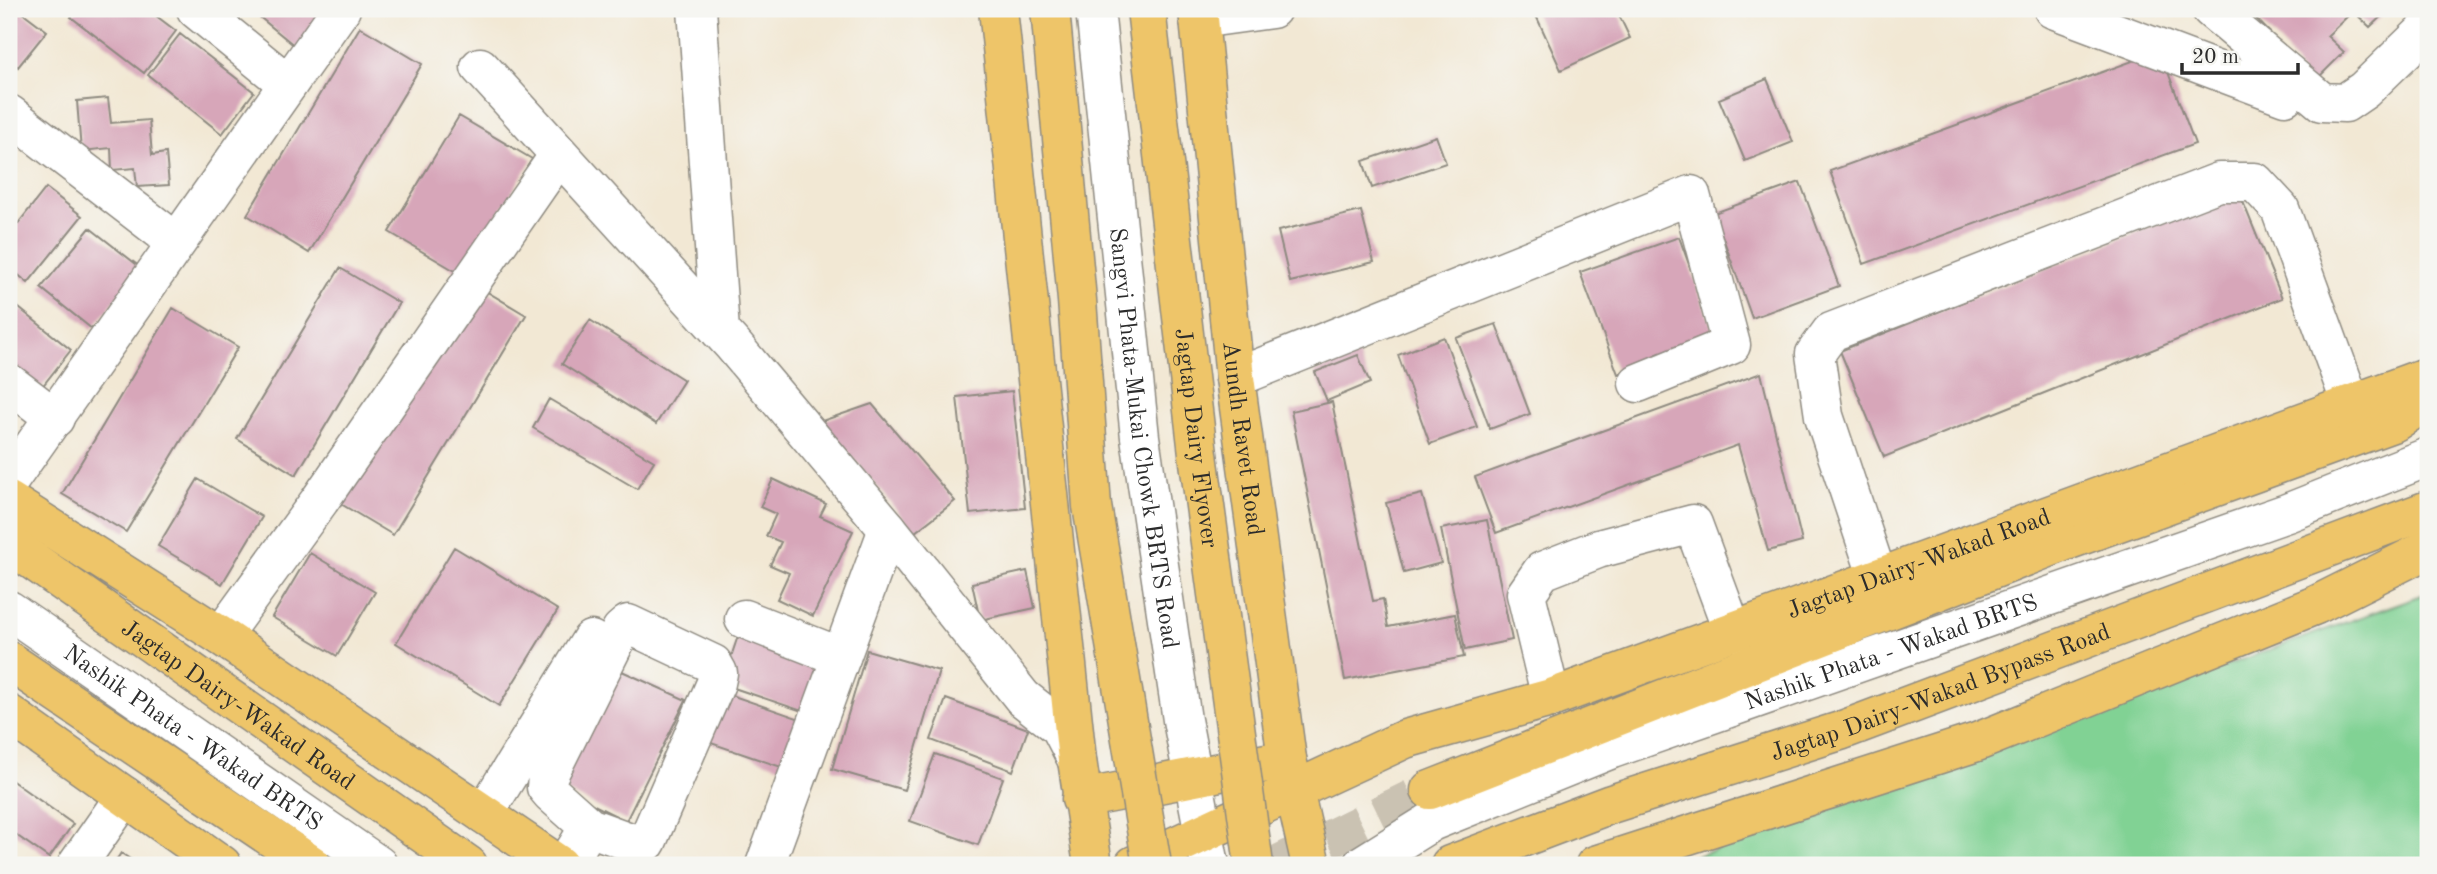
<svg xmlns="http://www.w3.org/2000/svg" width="2437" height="874" font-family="'Old Standard TT',serif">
<rect width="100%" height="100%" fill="#f6f6f2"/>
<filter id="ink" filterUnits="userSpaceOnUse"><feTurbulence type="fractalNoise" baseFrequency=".0143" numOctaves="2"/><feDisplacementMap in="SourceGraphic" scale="14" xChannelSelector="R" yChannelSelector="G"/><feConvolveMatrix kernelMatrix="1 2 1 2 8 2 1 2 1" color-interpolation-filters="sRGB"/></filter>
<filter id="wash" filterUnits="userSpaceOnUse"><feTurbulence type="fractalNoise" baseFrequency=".00686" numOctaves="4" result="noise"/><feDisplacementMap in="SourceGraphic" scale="28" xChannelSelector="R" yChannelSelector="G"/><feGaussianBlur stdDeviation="1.57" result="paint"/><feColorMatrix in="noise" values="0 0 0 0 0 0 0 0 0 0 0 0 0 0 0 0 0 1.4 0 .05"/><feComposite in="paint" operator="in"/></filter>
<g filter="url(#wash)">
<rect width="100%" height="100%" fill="#f2e8d4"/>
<path fill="#81d294" stroke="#567e60" stroke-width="2" d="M2428,592V865H1672L2422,595Z"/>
<g id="blocks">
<path fill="#d7a6b9" d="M9,9H18L47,31L18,67L9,60Z
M78,9H147L176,31L144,73L71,17Z
M260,9H335L301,51L256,14Z
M1533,9H1616L1630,38L1561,70Z
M2232,9H2389L2370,27L2353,11L2327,36L2344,52L2309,87L2287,50L2248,10L2241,18Z
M360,27L422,64L309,253L247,215Z
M180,34L254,92L222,134L148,75Z
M2160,51L2195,144L1864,264L1830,171Z
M1767,79L1793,142L1745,161L1719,99Z
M108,98L111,123L149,120L152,155L166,153L169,185L137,187L135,168L112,170L111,148L81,151L77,101Z
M459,116L532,159L462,275L389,232Z
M1436,136L1446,163L1372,188L1363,161Z
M1800,182L1839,286L1752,318L1714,213Z
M46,188L82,216L28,283L9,267V235Z
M2239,192L2282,298L1884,457L1840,351Z
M1361,211L1374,262L1290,282L1278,231Z
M90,228L141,268L92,329L41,288Z
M1679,237L1716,339L1618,374L1580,272Z
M340,268L399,303L296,475L237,439Z
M474,284L526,315L393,535L341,504Z
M14,304L71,350L41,388L9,362V311Z
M173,308L238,347L126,532L62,494Z
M590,320L684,380L656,424L562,364Z
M1496,324L1530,414L1490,429L1456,338Z
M1444,337L1477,427L1430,444L1398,355Z
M1358,355L1370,383L1327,401L1315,372Z
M1761,373L1802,542L1768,551L1738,445L1496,533L1475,477Z
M1012,391L1025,508L970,514L957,397Z
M549,399L654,461L637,489L533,428Z
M1332,402L1373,601L1383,599L1388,627L1455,614L1464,657L1345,680L1291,411Z
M872,404L955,501L915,532L822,421Z
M198,479L262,517L222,584L158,546Z
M773,479L826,504L820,516L853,531L813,616L777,599L789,573L770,565L781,542L766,536L776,514L760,507Z
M1422,494L1441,563L1404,573L1386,503Z
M1487,520L1512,640L1465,650L1441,529Z
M454,547L558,610L499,706L396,643Z
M310,553L375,592L337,656L272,617Z
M1027,571L1035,608L980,620L972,583Z
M738,636L824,666L808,713L722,684Z
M867,650L939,671L904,790L832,769Z
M613,667L686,700L626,821L554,785Z
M722,692L806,721L790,770L705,741Z
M946,699L1028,729L1013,771L931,740Z
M935,754L1003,778L978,845L910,821Z
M11,780L73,824L49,858L9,830Z
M121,853L139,865H113Z"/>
</g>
</g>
<g filter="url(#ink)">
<use href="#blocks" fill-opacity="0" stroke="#8e8a80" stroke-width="2"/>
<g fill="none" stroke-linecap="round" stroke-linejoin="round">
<path stroke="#cac2b2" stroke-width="38" stroke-dasharray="38 19" stroke-linecap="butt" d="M1276,865L1430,790"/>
<defs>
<g id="minor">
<path d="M196,9L288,84"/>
<path d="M697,9L720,331"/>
<path id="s1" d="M1095,9L1140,437L1182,720L1210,865"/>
<path d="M2053,9L2285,96"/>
<path d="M2211,9L2322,102L2345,103L2364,90L2428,28"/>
<path d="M1199,19L1272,9"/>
<path d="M480,67L733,345L888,529L1023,698L1060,727L1077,760"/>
<path d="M9,114L176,242"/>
<path d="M1235,378L1691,195L1731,345L1638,383"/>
<path d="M9,383L55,418"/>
<path d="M9,481L341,9"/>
<path d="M1878,578L1824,416L1815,354L1831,332L2219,182H2255L2280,209L2351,404"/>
<path id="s2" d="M9,610L378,865"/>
<path d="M744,619L841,657"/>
<path d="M221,636L320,500L559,155"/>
<path d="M1551,698L1526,594L1542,571L1598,549L1693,524L1733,632"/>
<path d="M484,814L591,640"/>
<path d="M77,865L125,796"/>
<path d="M566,865L589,827L641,846L647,842L716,683L718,673L713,664L628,624L621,630L547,778L546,787L551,793L589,827"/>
<path d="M765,865L888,529"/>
<path id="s3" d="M1362,865L1431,822L1612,749L2287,513L2428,457"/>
</g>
<g id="major">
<path d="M998,9L1077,760L1093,865"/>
<path id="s4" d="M1198,9L1235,378L1287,759L1311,865"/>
<path d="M9,501L221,636L559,865"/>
<path id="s5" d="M9,544L468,865"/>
<path d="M9,661L312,865"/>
<path d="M9,714L222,865"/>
<path d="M1430,790L2061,543L2395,422L2428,400"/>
<path d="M1081,799L1287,759"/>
<path id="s6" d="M1134,865L1405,739L1551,698L2428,376"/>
<path id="s7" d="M1450,865L1611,804L1840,731L2428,510"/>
<path d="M1595,865L1977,742L2316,605L2428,549"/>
</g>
</defs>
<use href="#minor" stroke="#8e8a80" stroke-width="41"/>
<use href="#major" stroke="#8e8a80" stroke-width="41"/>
<use href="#minor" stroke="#fff" stroke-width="38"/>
<use href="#major" stroke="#eec569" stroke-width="38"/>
<defs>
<g id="major-bridge">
<path d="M1050,9L1077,300L1092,506L1152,865"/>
<path id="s8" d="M1146,9L1199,462L1254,865"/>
</g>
</defs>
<use href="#major-bridge" stroke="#8e8a80" stroke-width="41" stroke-linecap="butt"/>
<use href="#major-bridge" stroke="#eec569" stroke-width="38"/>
</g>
</g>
<g text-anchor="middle" stroke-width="5" stroke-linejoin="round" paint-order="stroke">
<g font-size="24" fill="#2b2b2b" stroke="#f6f6f2">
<text dy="8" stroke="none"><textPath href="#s8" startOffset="432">Jagtap Dairy Flyover</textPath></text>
<text dy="8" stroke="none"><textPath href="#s1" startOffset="432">Sangvi Phata-Mukai Chowk BRTS Road</textPath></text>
<text dy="8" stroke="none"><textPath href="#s4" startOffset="432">Aundh Ravet Road</textPath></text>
<text dy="8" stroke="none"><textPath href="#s6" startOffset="842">Jagtap Dairy-Wakad Road</textPath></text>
<text dy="8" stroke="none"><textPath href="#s3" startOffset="572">Nashik Phata - Wakad BRTS</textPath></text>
<text dy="8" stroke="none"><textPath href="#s7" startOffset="520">Jagtap Dairy-Wakad Bypass Road</textPath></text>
<text dy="8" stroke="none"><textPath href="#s5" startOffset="280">Jagtap Dairy-Wakad Road</textPath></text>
<text dy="8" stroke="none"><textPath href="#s2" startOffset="224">Nashik Phata - Wakad BRTS</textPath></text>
</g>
</g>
<rect width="2437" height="874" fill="none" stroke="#f6f6f2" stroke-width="35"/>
<path d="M2182 63v10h116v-10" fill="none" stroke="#2b2b2b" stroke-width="3.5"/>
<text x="2192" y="63" font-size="21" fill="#2b2b2b" stroke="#f6f6f2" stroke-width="5" paint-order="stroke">20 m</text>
</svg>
